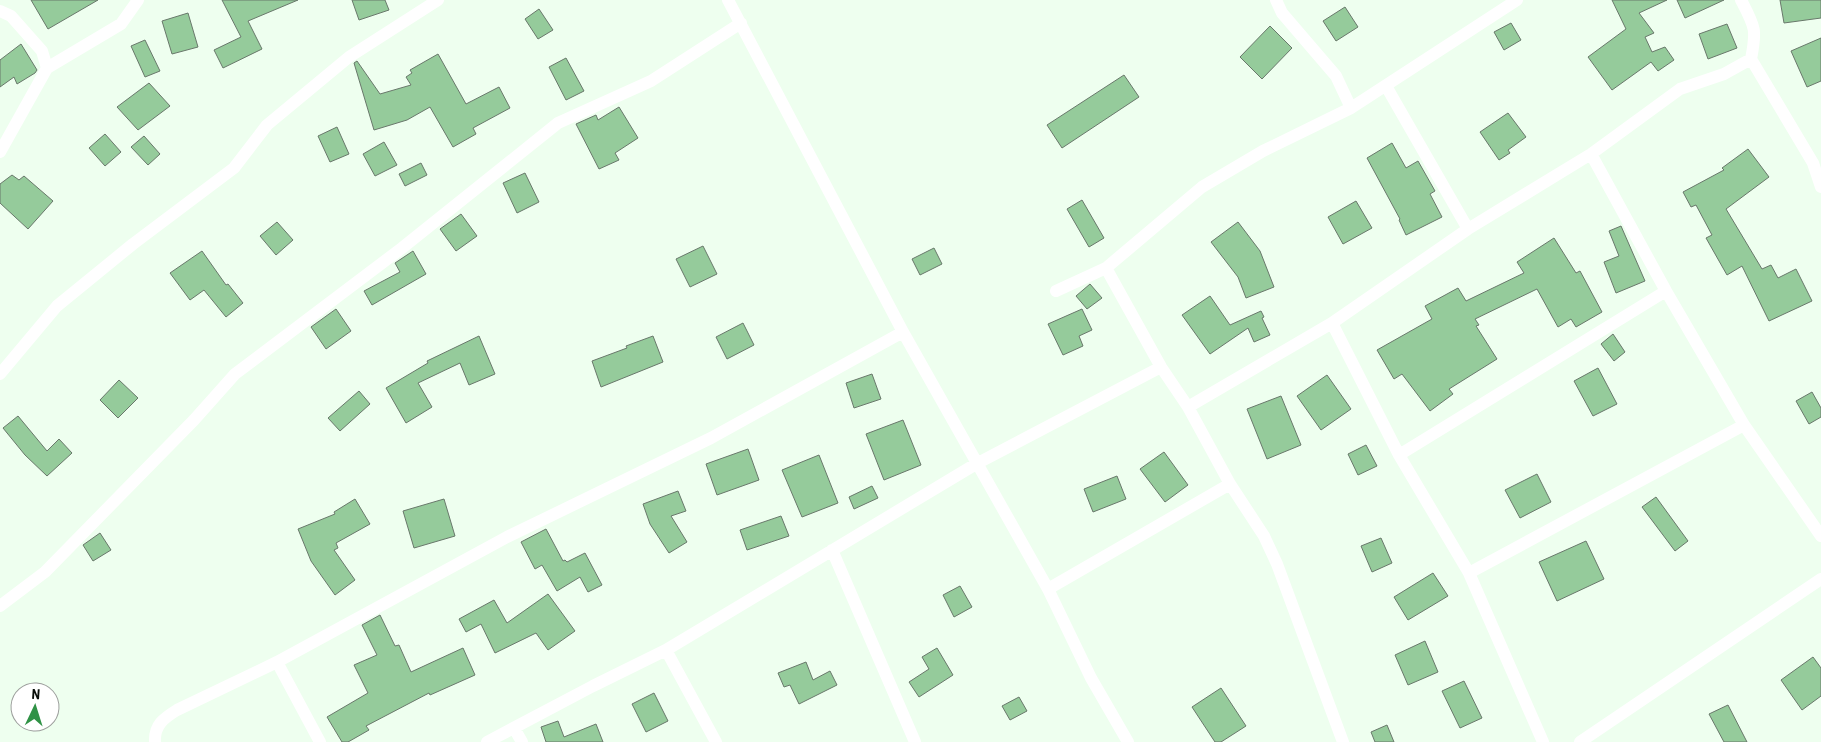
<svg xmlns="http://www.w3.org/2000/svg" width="1821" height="742" font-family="'Roboto Condensed',sans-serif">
<rect width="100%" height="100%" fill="#eeffef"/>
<path fill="#95cb9b" stroke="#69786b" d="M31,0H98L48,29Z
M222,0H298L248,21L262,49L223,68L214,50L241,37Z
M352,0H385L389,10L359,20Z
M1612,0H1667L1639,13L1654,33L1645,37L1652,52L1665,47L1674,60L1658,71L1651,62L1612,90L1588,57L1626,29Z
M1677,0H1724L1685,18Z
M1780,0H1821V18L1784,23Z
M1345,7L1358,27L1336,41L1323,21Z
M539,9L553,30L538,39L525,19Z
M188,13L198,47L172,54L162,21Z
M1511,23L1521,40L1504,50L1494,32Z
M1727,24L1737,48L1708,59L1699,34Z
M1270,26L1292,48L1262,79L1240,57Z
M1821,38V81L1807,87L1791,51Z
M145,40L160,71L145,77L131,46Z
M21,44L37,70L35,73L17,84L14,77L0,87V60Z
M438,54L466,104L499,87L510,108L473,128L476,134L453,147L430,107L407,120L374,130L354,63L357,61L380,94L411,85L406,77L412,73L410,70Z
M566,58L584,91L566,100L549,67Z
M1124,75L1139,97L1062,148L1047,125Z
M149,83L170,106L138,130L117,107Z
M619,107L638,138L615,153L619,160L599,169L576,124L596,115L598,120Z
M1508,113L1526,137L1508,150L1510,153L1499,160L1480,132Z
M337,127L349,154L330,162L318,136Z
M105,134L121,152L105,166L89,148Z
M144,136L160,154L148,165L131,147Z
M384,142L397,165L375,176L363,154Z
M1392,143L1406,168L1418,161L1435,191L1430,194L1442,217L1406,235L1399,220L1400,219L1367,158Z
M1748,149L1769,177L1726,209L1762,269L1771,265L1778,278L1796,269L1812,301L1769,321L1742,266L1727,275L1706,238L1712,235L1696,205L1691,207L1683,192L1724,170L1722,168Z
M421,163L427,175L405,186L399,174Z
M525,173L539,202L517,213L503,183Z
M12,175L19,180L24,176L53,201L28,229L0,203V184Z
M1082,200L1104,238L1089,247L1067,209Z
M1356,201L1372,228L1343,244L1328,217Z
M461,214L477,236L456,251L440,229Z
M277,222L293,240L276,255L260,236Z
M1238,222L1260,251L1274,287L1246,298L1238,277L1211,242Z
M1621,226L1645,281L1616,293L1604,262L1619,256L1609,231Z
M1554,238L1576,273L1580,271L1602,312L1576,327L1571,319L1558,327L1537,289L1475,319L1479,325L1476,326L1497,359L1449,389L1453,394L1430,411L1402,374L1394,379L1377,350L1432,319L1425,306L1458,288L1466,301L1524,273L1517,262Z
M703,246L717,274L690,287L676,259Z
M934,248L942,264L920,275L912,259Z
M202,251L226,285L228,284L243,303L226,317L204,290L190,300L170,273Z
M413,251L426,274L372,305L364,291L400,272L395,263Z
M1090,284L1102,298L1087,309L1076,296Z
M1210,296L1230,325L1261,311L1264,317L1262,318L1270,335L1254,342L1248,328L1210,354L1182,315Z
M336,309L351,331L326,349L311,327Z
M1082,309L1092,330L1079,336L1083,346L1063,355L1048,324Z
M743,323L754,345L727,359L716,337Z
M1613,334L1625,352L1614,361L1601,344Z
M479,336L495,374L469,385L460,363L418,383L432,407L406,423L386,388L428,363L427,361Z
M653,336L663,362L601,387L592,361L627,348L626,346Z
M1598,368L1617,404L1593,416L1574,381Z
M872,374L881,399L854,408L846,383Z
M1327,375L1351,409L1321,430L1297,396Z
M119,380L138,398L118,418L100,400Z
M359,391L370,404L340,431L328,418Z
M1812,392L1821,408V417L1809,424L1796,401Z
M1281,396L1301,445L1267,459L1247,409Z
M18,416L47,451L59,439L72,453L47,476L25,455L3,428Z
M903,420L921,465L884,480L866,434Z
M1366,445L1377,466L1358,475L1348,454Z
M748,449L759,480L717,495L706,464Z
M1164,452L1188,485L1165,502L1140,469Z
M819,455L838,503L802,517L782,470Z
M1537,474L1551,502L1520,518L1505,490Z
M1117,476L1126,499L1093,512L1084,489Z
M872,486L878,498L854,509L849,497Z
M678,491L686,511L671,516L687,542L669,553L650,524L643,504Z
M1656,497L1688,541L1675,551L1642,507Z
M355,499L370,524L336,543L338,548L334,550L355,580L335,595L311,561L298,529L335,514L334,512Z
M444,499L455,536L414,548L403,511Z
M781,516L789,536L747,550L740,530Z
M546,529L563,561L565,560L567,562L585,553L602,585L588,592L580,577L557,591L542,565L535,569L521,542Z
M100,533L111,550L93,561L83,545Z
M1381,538L1392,563L1372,572L1361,546Z
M1586,541L1604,579L1557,601L1539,562Z
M1433,573L1448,596L1408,620L1394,597Z
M960,586L972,607L954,617L943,595Z
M548,594L575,631L548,650L536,633L495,653L481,624L466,632L459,619L494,600L507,623Z
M380,615L395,646L399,645L411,672L463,648L475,675L430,695L429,693L366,726L369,730L348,742H342L327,717L368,693L354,665L377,655L362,625Z
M1425,641L1438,672L1408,685L1395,655Z
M937,648L953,675L919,697L909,682L929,669L922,657Z
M1813,657L1821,668V696L1802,710L1781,680Z
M806,662L813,680L830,671L837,685L799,704L790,685L784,687L778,673Z
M1464,681L1482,718L1460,728L1442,691Z
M1221,688L1246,726L1221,742H1215L1192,707Z
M654,693L668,721L646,732L632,704Z
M1019,697L1027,711L1010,720L1002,706Z
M1728,705L1747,742H1724L1709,714Z
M558,721L564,737L596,724L603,742H546L541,727Z
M1387,725L1394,742H1375L1371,732Z"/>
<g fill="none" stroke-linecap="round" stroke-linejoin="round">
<path stroke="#fff" stroke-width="12" d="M728,0L903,332L1048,589L1091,678L1128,742
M1276,0L1282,13L1336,76L1351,108
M1741,0C1755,27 1757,29 1751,59L1813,163L1821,187
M0,11L11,16L42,51L47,68
M1386,86L1468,229
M0,152L47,68L121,24L138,0
M1591,154L1666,291L1744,425L1821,536
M1106,268L1161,367L1188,407L1230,484L1264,536L1277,564L1343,742
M1056,291L1106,268L1202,187L1263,151L1351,108L1517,0
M1332,323L1399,455L1469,573L1543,742
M0,374L57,306L133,244L234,168L267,125L349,57L438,0
M1188,407L1332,323L1468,229L1591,154L1680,89L1724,74L1751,59
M1399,455L1666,291
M832,550L915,742
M1469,573L1744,425
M1048,589L1230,484
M0,606L45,572L194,420L235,374L402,248L558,123L651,81L741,23
M666,650L716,742
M277,662L320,742
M514,728L522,742
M155,742C154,725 164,718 177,710L277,662L507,537L711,438L903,332
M487,742L593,686L666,650L976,464L1161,367
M1580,742L1821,579"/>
</g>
<g transform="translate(35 707) rotate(4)"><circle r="24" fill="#ffffff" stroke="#9c9e9c"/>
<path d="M0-4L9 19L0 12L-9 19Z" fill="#309246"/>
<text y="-8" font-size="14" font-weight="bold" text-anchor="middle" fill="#080d08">N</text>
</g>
</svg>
